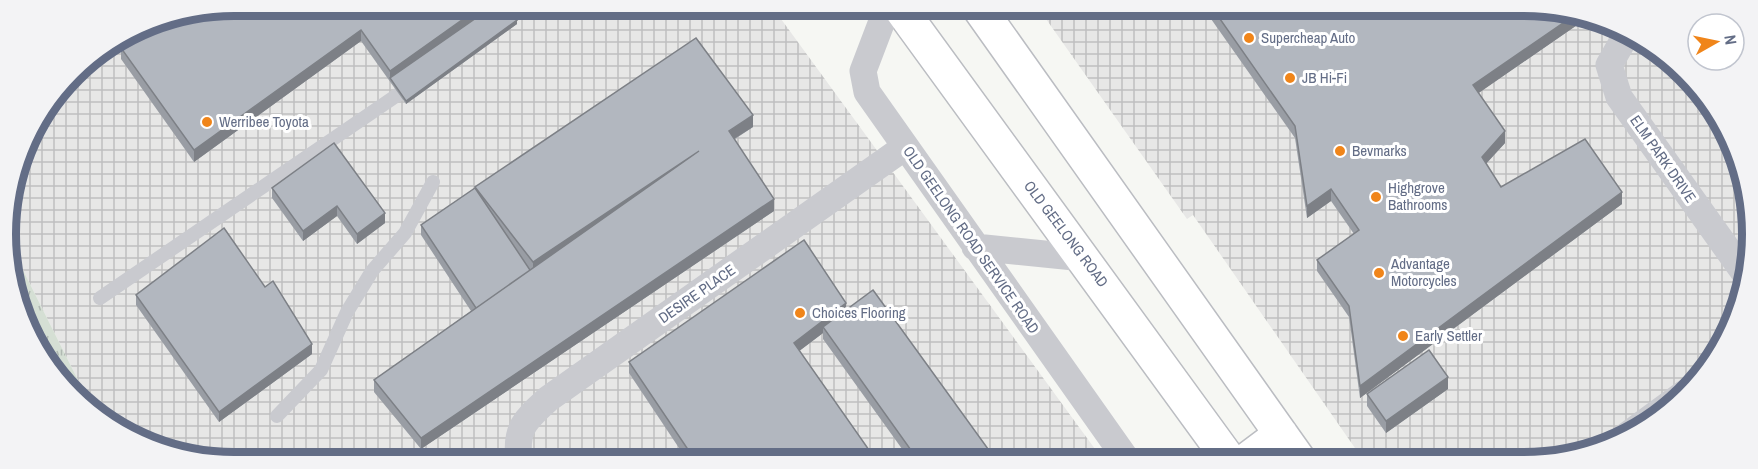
<svg xmlns="http://www.w3.org/2000/svg" width="1758" height="469" font-family="'Archivo Narrow',sans-serif">
<defs>
<pattern id="industrial-grid" width="8" height="8" patternUnits="userSpaceOnUse" patternTransform="scale(1.5)"><rect width="8" height="8" fill="#e7e7e6"/><path d="M0 4h8M4 0v8" fill="none" stroke="#bfbfc0"/></pattern>
<pattern id="grass-tufts" width="24" height="20" patternUnits="userSpaceOnUse" patternTransform="scale(1.5)"><rect width="24" height="20" fill="#d5dfd4"/><path d="M3 7l-1-3M5 7V3M7 7l1-3M15 17l-1-3M17 17v-4M19 17l1-3" fill="none" stroke="#b0b9b2"/></pattern>
</defs>
<rect width="100%" height="100%" fill="#f6f7f3"/>
<path fill="url(#industrial-grid)" d="M235,6L773,8L1103,460L190,459L108,425L94,412L9,242L7,219L30,133L84,63L147,23Z
M1039,9L1568,10L1650,44L1713,107L1748,190V279L1722,348L1674,406L1624,440L1553,461H1364L1193,215L1187,219Z"/>
<path fill="url(#grass-tufts)" d="M9,242L94,412L53,373L14,294Z"/>
<g fill="none" stroke-linecap="round" stroke-linejoin="round">
<defs>
<path id="primary" d="M900,8L1230,461
M979,8L1300,461
M1245,461L1281,434"/>
</defs>
<use href="#primary" stroke="#bbbdc2" stroke-width="36"/>
<path stroke="#c9cacf" stroke-width="14" d="M499,25L525,7
M97,58L133,32
M100,298L412,85
M277,416L321,370L347,312L372,271L405,233L433,182"/>
<path stroke="#c9cacf" stroke-width="27" d="M887,8L863,71L867,92L1127,460
M1629,35L1624,39L1609,65L1619,97L1748,278
M975,247L1084,258
M1618,442L1685,393
M519,459C515,428 526,419 548,399L905,147"/>
<use href="#primary" stroke="#fff" stroke-width="33"/>
</g>
<path fill="#999da4" d="M1204,9L1568,10L1580,15V23L1478,93L1505,143L1486,164L1501,187L1622,204L1360,398L1349,317L1317,271V260L1354,234L1331,201L1307,218L1295,138Z
M157,21L517,24L406,104L361,41L194,162L121,59V48Z
M1694,88L1713,107L1720,124Z
M753,127L735,139L774,211L421,449L374,392V380L471,311L421,235V225L475,188V187Z
M334,143L385,223L357,244L337,216L303,241L272,198V188Z
M136,295L312,354L219,422L136,305Z
M846,310L996,460H910L823,339V333L799,351L876,460H687L629,373V362Z
M1448,389L1386,433L1367,406V394Z"/>
<path fill="#7d8086" d="M480,7H496L390,78V71Z
M1576,14L1580,15V23L1473,97V85Z
M517,20V24L406,104V101Z
M361,30V41L194,162V150Z
M753,115V127L729,142V131Z
M1505,131V143L1482,168V157Z
M699,151L533,274V262Z
M1331,189V201L1307,218V206Z
M1622,192V204L1360,398V386Z
M774,199V211L421,449V438Z
M337,206V216L303,241V231Z
M385,213V223L357,244V234Z
M846,303V315L823,327V333L794,355V343Z
M312,344V354L219,422V412Z
M1448,377V389L1386,433V421Z"/>
<path fill="#b2b7bf" stroke="#7d8086" stroke-width="1.5" d="M234,6L480,7L390,71L361,30L194,150L121,48L157,21Z
M492,7H508L517,20L406,101L390,78Z
M1213,9L1568,10L1576,14L1473,85L1505,131L1482,157L1501,187L1585,139L1622,192L1360,386L1349,306L1317,260L1359,230L1331,189L1307,206L1295,126Z
M696,38L753,115L729,131L774,199L421,438L374,380L699,151L533,262L475,187Z
M334,143L385,213L357,234L337,206L303,231L272,188Z
M475,188L530,270L476,308L421,225Z
M224,228L265,287L273,281L312,344L219,412L136,295Z
M804,240L846,303L794,343L876,460H695L629,362Z
M873,290L996,460H918L823,327Z
M1429,350L1448,377L1386,421L1367,394Z"/>
<g fill="#f0851a" stroke="#fff" stroke-width="2">
<circle cx="1249" cy="38" r="6"/>
<circle cx="1290" cy="78" r="6"/>
<circle cx="207" cy="122" r="6"/>
<circle cx="1340" cy="151" r="6"/>
<circle cx="1376" cy="197" r="6"/>
<circle cx="1379" cy="273" r="6"/>
<circle cx="800" cy="313" r="6"/>
<circle cx="1403" cy="336" r="6"/>
</g>
<g text-anchor="middle" stroke-width="6" stroke-linejoin="round" paint-order="stroke">
<g font-size="15" fill="#636d86" stroke="#fff" text-anchor="start">
<text x="1261" y="43">Supercheap Auto</text>
<text x="1302" y="83">JB Hi-Fi</text>
<text x="219" y="127">Werribee Toyota</text>
<text x="1352" y="156">Bevmarks</text>
<text x="1388" y="193">Highgrove<tspan x="1388" dy="17">Bathrooms</tspan></text>
<text x="1391" y="269">Advantage<tspan x="1391" dy="17">Motorcycles</tspan></text>
<text x="812" y="318">Choices Flooring</text>
<text x="1415" y="341">Early Settler</text>
</g>
<g font-size="15" fill="#636d86" stroke="#fff">
<text transform="translate(1663 159) rotate(55)" y="5">ELM PARK DRIVE</text>
<text transform="translate(1066 234) rotate(53)" y="5">OLD GEELONG ROAD</text>
<text transform="translate(971 240) rotate(55)" y="5">OLD GEELONG ROAD SERVICE ROAD</text>
<text transform="translate(697 294) rotate(-35)" y="5">DESIRE PLACE</text>
</g>
</g>
<path d="M0 0H1758V469H0ZM234 16H1524A218 218 0 0 1 1742 234V234A218 218 0 0 1 1524 452H234A218 218 0 0 1 16 234V234A218 218 0 0 1 234 16Z" fill="#f3f3f5" fill-rule="evenodd"/>
<path fill="none" stroke="#636d86" stroke-width="8" d="M234 16H1524A218 218 0 0 1 1742 234V234A218 218 0 0 1 1524 452H234A218 218 0 0 1 16 234V234A218 218 0 0 1 234 16Z"/>
<g transform="translate(1716 42) rotate(81)"><circle r="28" fill="#ffffff" stroke="#c1c5cf" stroke-width="1.5"/>
<path d="M0-4.5L10 22L0 15L-10 22Z" fill="#f0851a"/>
<text y="-9" font-size="16" font-weight="bold" text-anchor="middle" fill="#636d86">N</text>
</g>
</svg>
